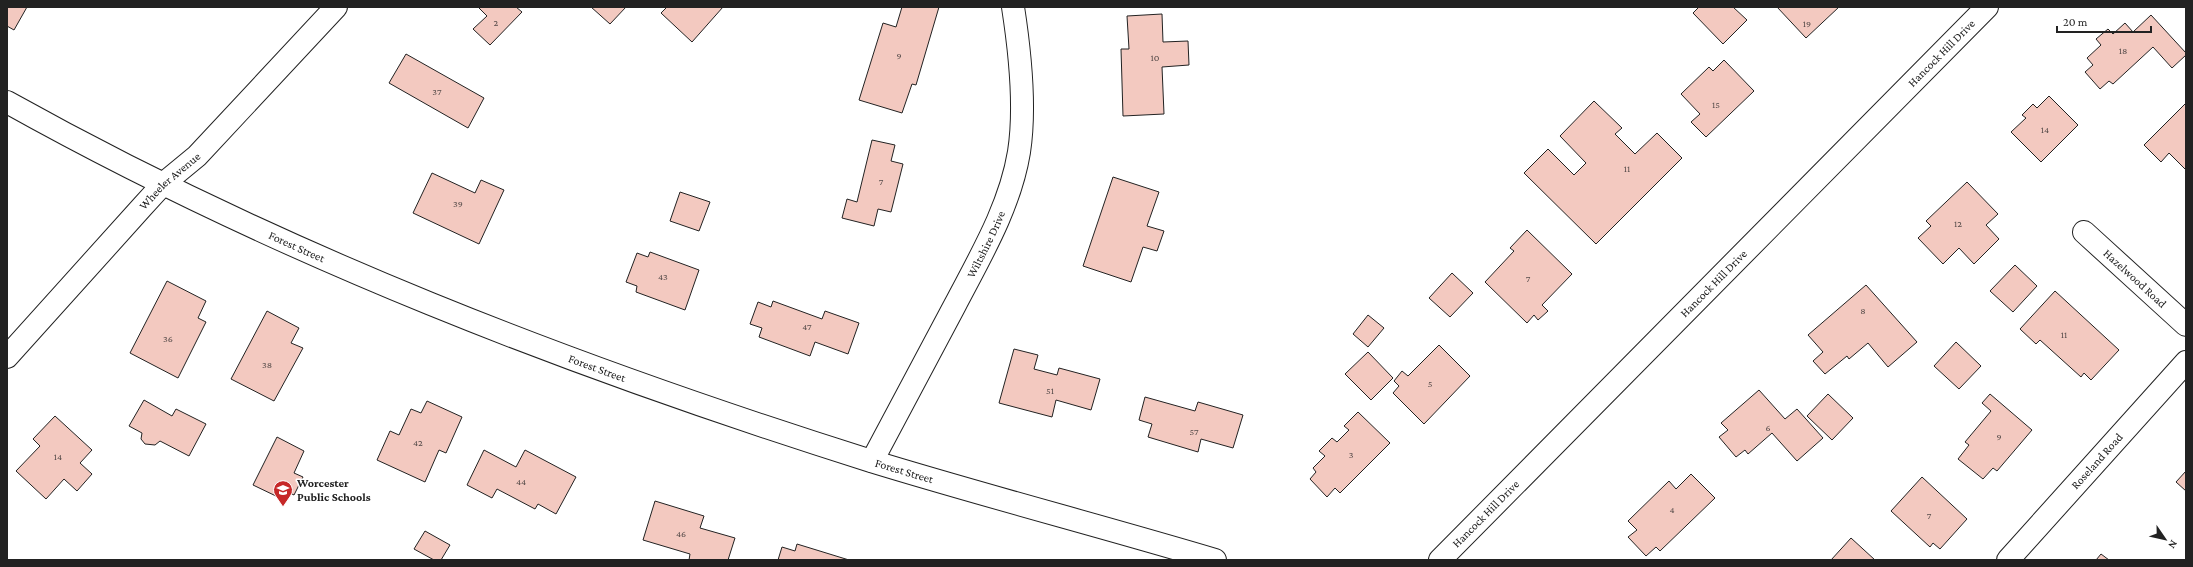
<svg xmlns="http://www.w3.org/2000/svg" width="2193" height="567" font-family="'Crimson Pro',serif">
	<style>
		.building { fill: #f3c9c0; stroke: #222 }
		.lines { fill: none; stroke-linecap: round; stroke-linejoin: round }
		.minor-casing { stroke: #222; stroke-width: 24 }
		.secondary-casing { stroke: #222; stroke-width: 24 }
		.minor { stroke: #fff; stroke-width: 22 }
		.secondary { stroke: #fff; stroke-width: 22 }
		.labels { text-anchor: middle; stroke-width: 3; stroke-linejoin: round; paint-order: stroke }
		.number-label { font-size: 10px; fill: #564c4a }
		.street-label { font-size: 12px; fill: #222; stroke: #fff }
		.poi-label { font-size: 12px; font-weight: bold; fill: #222; stroke: #fff; text-anchor: start }
	</style>
	<rect width="100%" height="100%" fill="#fff"/>
	<path class="building" d="M7,7H27L14,30L7,26Z
		M478,7H516L522,12L490,45L473,29L487,16Z
		M591,7H626L610,24Z
		M667,7H723L692,42L661,13Z
		M902,7H939L916,85L912,84L902,113L859,100L883,23L896,27Z
		M1699,7H1733L1747,20L1723,44L1693,13Z
		M1777,7H1839L1806,38Z
		M1162,14L1163,42L1188,41L1189,65L1162,67L1164,114L1123,116L1121,49H1129L1127,16Z
		M2151,15L2186,53V55L2172,68L2153,47L2113,84L2109,81L2100,89L2085,72L2093,65L2087,58L2101,45L2096,39L2108,29L2113,34L2125,23L2133,32Z
		M406,54L484,98L468,128L389,83Z
		M1724,60L1754,91L1706,137L1691,122L1700,114L1681,94L1709,67L1713,71Z
		M2049,96L2078,125L2041,162L2011,132L2026,118L2022,115L2033,104L2037,108Z
		M1594,101L1622,128L1615,134L1635,154L1657,133L1682,158L1596,244L1524,173L1548,149L1574,175L1586,163L1560,136Z
		M2186,103V170L2169,153L2161,162L2144,145Z
		M872,140L895,145L891,161L903,164L891,212L878,209L874,226L842,218L847,199L857,202Z
		M432,173L475,193L481,180L504,190L479,244L413,213Z
		M1113,177L1159,192L1147,226L1164,231L1157,251L1143,247L1131,282L1083,266Z
		M1967,182L1998,214L1986,225L1999,239L1974,264L1959,248L1943,264L1918,238L1931,226L1926,221Z
		M680,192L710,202L699,231L670,221Z
		M1527,230L1572,274L1542,305L1548,311L1538,320L1534,315L1527,323L1485,282L1514,251L1510,248Z
		M650,252L699,270L685,310L636,292L637,286L626,282L637,253L648,257Z
		M2015,265L2037,286L2013,312L1990,291Z
		M1452,273L1473,293L1450,317L1429,298Z
		M167,281L206,301L198,318L206,322L178,378L130,353Z
		M1866,285L1917,342L1888,367L1868,343L1849,359L1847,356L1825,374L1813,361L1823,352L1808,335Z
		M2055,291L2119,350L2091,380L2084,373L2081,377L2040,340L2036,344L2020,329Z
		M773,301L822,319L825,311L859,323L848,354L815,342L810,356L759,337L762,328L750,324L758,302L771,307Z
		M267,311L299,328L291,343L303,348L274,401L231,379Z
		M1368,315L1384,328L1368,347L1353,334Z
		M1956,342L1981,366L1959,389L1934,366Z
		M1439,345L1470,376L1424,424L1393,393L1399,386L1394,381L1402,371L1408,376Z
		M1014,349L1038,355L1034,369L1057,375L1059,368L1100,379L1091,410L1056,400L1052,417L999,403Z
		M1368,352L1393,378L1371,400L1345,374Z
		M1759,390L1785,419L1797,409L1823,438L1797,461L1772,433L1748,454L1745,450L1736,457L1719,437L1728,430L1721,423Z
		M1828,394L1853,418L1832,440L1807,416Z
		M1990,394L2032,430L1997,471L1993,468L1983,479L1958,459L1969,445L1965,442L1991,411L1982,403Z
		M1145,397L1195,411L1198,402L1243,415L1233,448L1201,439L1198,452L1148,437L1152,424L1139,420Z
		M144,400L172,416L176,409L206,424L189,456L160,441L155,445L145,444L141,439L142,433L129,426Z
		M427,401L462,417L446,453L439,450L425,482L377,460L390,431L399,435L411,409L421,413Z
		M1358,412L1390,443L1340,493L1335,488L1327,497L1310,479L1316,472L1313,468L1325,456L1319,451L1332,438L1337,442L1349,430L1344,426Z
		M55,416L92,450L80,463L92,474L77,491L64,479L46,499L16,471L40,446L33,439Z
		M277,437L304,451L294,473L303,477L294,495L282,489L278,497L253,485Z
		M484,450L516,467L525,450L576,477L556,514L538,504L535,509L497,489L492,498L467,485Z
		M2186,471V491L2176,482Z
		M1691,474L1715,498L1660,551L1656,547L1646,556L1628,537L1637,530L1628,521L1669,481L1676,489Z
		M1922,477L1967,519L1940,549L1933,543L1930,547L1891,511Z
		M655,501L704,516L700,528L735,538L728,560H689L690,554L643,540Z
		M425,531L450,545L441,560H434L414,549Z
		M1851,538L1875,560H1831Z
		M797,544L849,560H778L782,547L795,551Z
		M2101,554L2109,560H2096Z"/>
	<g class="lines">
		<defs>
			<g id="minor">
				<path id="s1" d="M2084,232L2186,325"/>
				<path id="s2" d="M7,357L142,207L163,184L197,156L336,7"/>
				<path id="s3" d="M872,461C900,409 927,357 955,305C980,257 1010,207 1019,152C1026,107 1020,52 1013,7"/>
				<path id="s4" d="M1440,560L1987,7"/>
				<path id="s5" d="M2008,560L2186,362"/>
			</g>
			<g id="secondary">
				<path id="s6" d="M7,102C281,255 573,367 871,461C985,496 1101,526 1215,560"/>
			</g>
		</defs>
		<use href="#minor" class="minor-casing"/>
		<use href="#secondary" class="secondary-casing"/>
		<use href="#minor" class="minor"/>
		<use href="#secondary" class="secondary"/>
	</g>
	<defs>
		<symbol id="school-pin" viewBox="-11 -11 22 30"><path d="M0 17L-7.5 6A9.5 9.5 0 1 1 7.5 6Z" fill="#c62828" stroke="#fff"/><path d="M0-5L7-2L0 1L-7-2ZM-4 1L0 2.5L4 1V4Q0 6-4 4Z" fill="#fff"/></symbol>
	</defs>
	<g fill-rule="evenodd">
		<use href="#school-pin" x="272" y="479" width="22" height="30"/>
	</g>
	<g class="labels">
		<g class="number-label">
			<text x="496" y="26">2</text>
			<text x="1807" y="27">19</text>
			<text x="2123" y="54">18</text>
			<text x="899" y="59">9</text>
			<text x="1155" y="61">10</text>
			<text x="437" y="95">37</text>
			<text x="1716" y="108">15</text>
			<text x="2045" y="133">14</text>
			<text x="1627" y="172">11</text>
			<text x="881" y="185">7</text>
			<text x="458" y="207">39</text>
			<text x="1958" y="227">12</text>
			<text x="663" y="280">43</text>
			<text x="1528" y="282">7</text>
			<text x="1863" y="314">8</text>
			<text x="807" y="330">47</text>
			<text x="2064" y="338">11</text>
			<text x="168" y="342">36</text>
			<text x="267" y="368">38</text>
			<text x="1430" y="387">5</text>
			<text x="1050" y="394">51</text>
			<text x="1768" y="431">6</text>
			<text x="1194" y="435">57</text>
			<text x="1999" y="440">9</text>
			<text x="418" y="446">42</text>
			<text x="1351" y="458">3</text>
			<text x="58" y="460">14</text>
			<text x="521" y="485">44</text>
			<text x="1672" y="513">4</text>
			<text x="1929" y="519">7</text>
			<text x="681" y="537">46</text>
		</g>
		<g class="street-label">
			<text dy="4" stroke="none"><textPath href="#s4" startOffset="713">Hancock Hill Drive</textPath></text>
			<text dy="4" stroke="none"><textPath href="#s2" startOffset="240">Wheeler Avenue</textPath></text>
			<text dy="4" stroke="none"><textPath href="#s3" startOffset="245">Wiltshire Drive</textPath></text>
			<text dy="4" stroke="none"><textPath href="#s6" startOffset="324">Forest Street</textPath></text>
			<text dy="4" stroke="none"><textPath href="#s1" startOffset="69">Hazelwood Road</textPath></text>
			<text dy="4" stroke="none"><textPath href="#s4" startOffset="389">Hancock Hill Drive</textPath></text>
			<text dy="4" stroke="none"><textPath href="#s6" startOffset="648">Forest Street</textPath></text>
			<text dy="4" stroke="none"><textPath href="#s5" startOffset="133">Roseland Road</textPath></text>
			<text dy="4" stroke="none"><textPath href="#s6" startOffset="972">Forest Street</textPath></text>
			<text dy="4" stroke="none"><textPath href="#s4" startOffset="65">Hancock Hill Drive</textPath></text>
		</g>
		<g class="poi-label">
			<text x="297" y="487">Worcester<tspan x="297" dy="14">Public Schools</tspan></text>
		</g>
	</g>
	<rect width="2193" height="567" fill="none" stroke="#222222" stroke-width="16"/>
	<g transform="translate(2165 539) rotate(124)" stroke="#ffffff" stroke-width="3" paint-order="stroke">
	<path d="M0-3L7 15L0 10L-7 15Z" fill="#222222"/>
	<text y="-6" font-size="11" font-weight="bold" text-anchor="middle" fill="#222222">N</text>
	</g>
	<path d="M2057 26v6h94v-6" fill="none" stroke="#222222" stroke-width="2"/>
	<text x="2063" y="26" font-size="12" fill="#222222" stroke="#ffffff" stroke-width="3" paint-order="stroke">20 m</text>
</svg>
